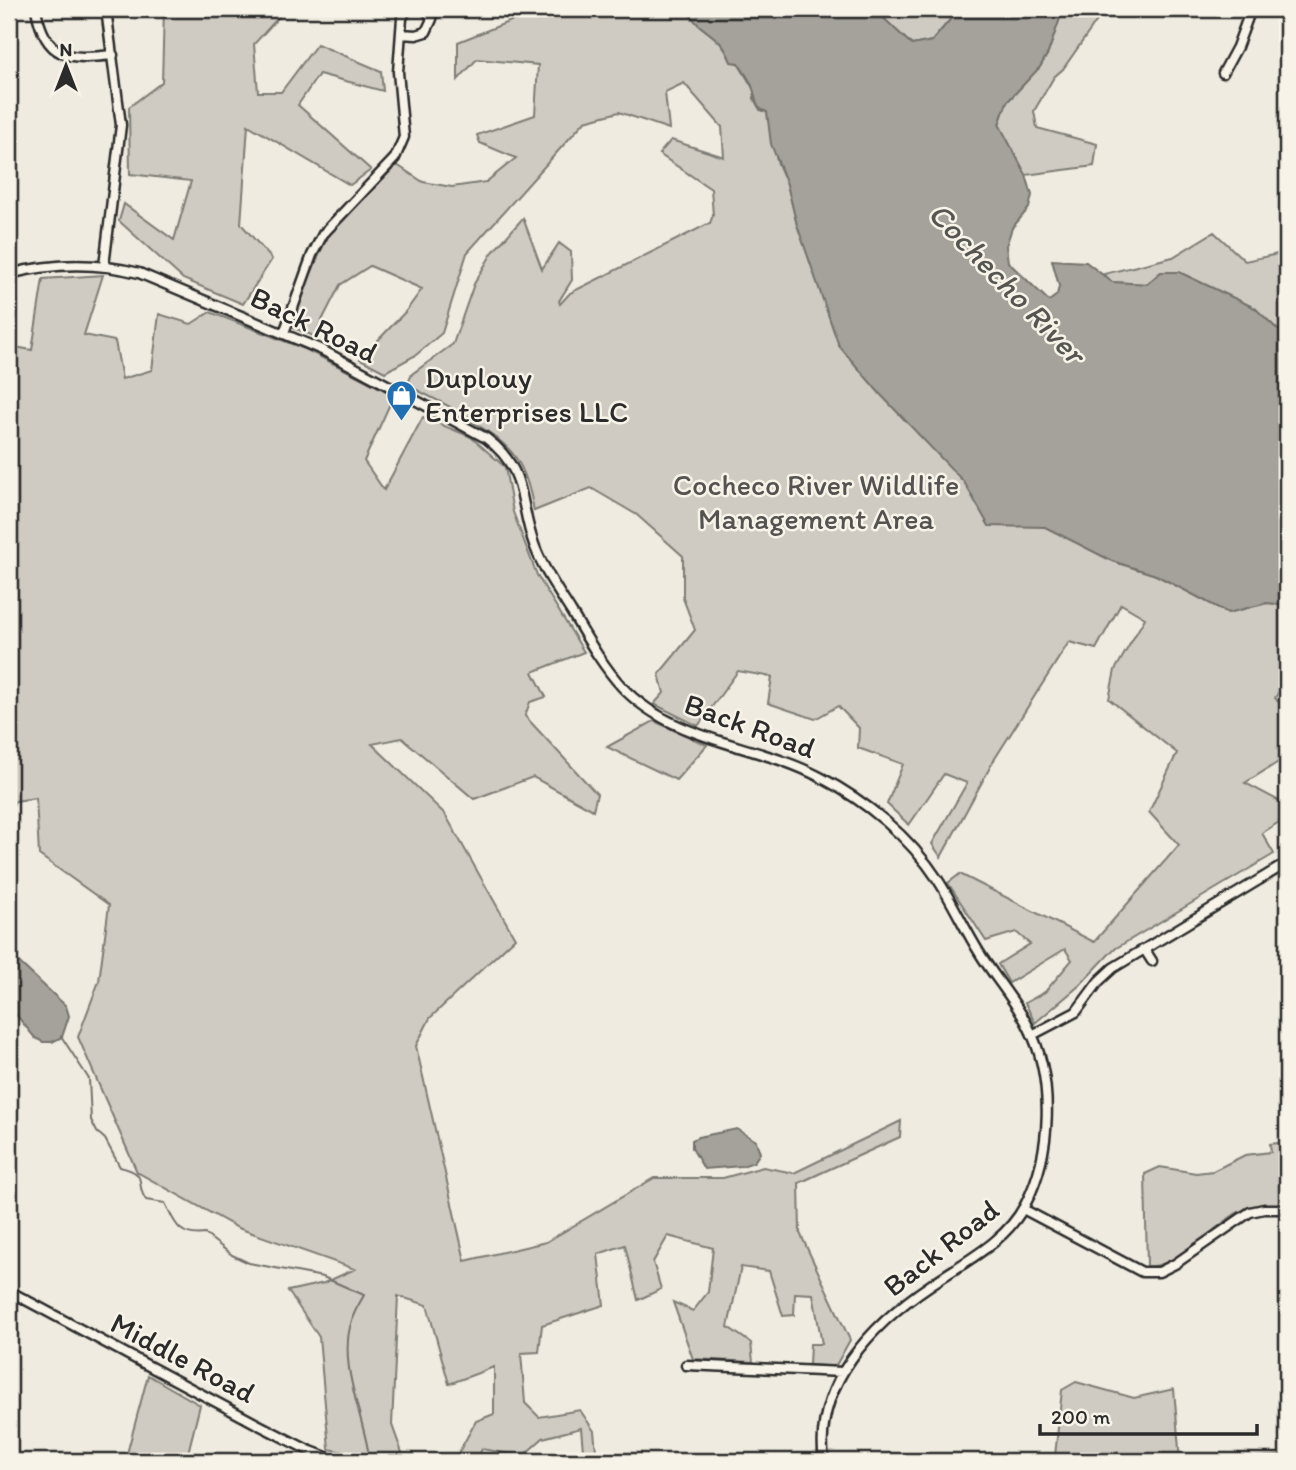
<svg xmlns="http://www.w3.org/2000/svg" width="1296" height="1470" font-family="Itim,sans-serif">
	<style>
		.green { fill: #cfcbc2; stroke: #7d7b76; stroke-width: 2 }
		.water { fill: #a4a29a; stroke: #74726e; stroke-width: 2 }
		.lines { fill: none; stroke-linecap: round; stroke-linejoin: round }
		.stream { stroke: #74726e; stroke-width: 2 }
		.street-casing { stroke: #2b2b2b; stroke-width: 13 }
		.street { stroke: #f7f3e8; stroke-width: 8 }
		.labels { text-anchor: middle; stroke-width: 5; stroke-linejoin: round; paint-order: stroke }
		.street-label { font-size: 30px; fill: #2b2b2b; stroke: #f7f3e8 }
		.poi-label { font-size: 30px; fill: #2b2b2b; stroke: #f7f3e8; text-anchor: start }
		.park-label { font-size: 30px; fill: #545351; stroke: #f7f3e8 }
		.water-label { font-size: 32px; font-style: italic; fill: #555552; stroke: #f7f3e8 }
	</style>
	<rect width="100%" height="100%" fill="#efebe0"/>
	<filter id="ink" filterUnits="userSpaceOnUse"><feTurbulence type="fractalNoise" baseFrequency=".0143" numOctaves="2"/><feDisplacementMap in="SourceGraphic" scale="14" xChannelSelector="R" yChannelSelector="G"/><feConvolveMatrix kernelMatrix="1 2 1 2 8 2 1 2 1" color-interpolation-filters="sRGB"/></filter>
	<g filter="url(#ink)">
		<path class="green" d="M164,9H286L254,44L258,92H281L317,44L381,71L383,91L319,74L298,105L371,170L350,185L248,125L241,224L272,259L243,304L183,279L119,221L124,204L174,240L191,181L130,174L129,107L162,82Z
			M575,9H684C691,14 694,21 700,26C716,39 722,41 731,61L738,63L754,90V99L760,110L767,112L778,164L787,184L797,225L934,450L965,482L1052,527L1112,561L1156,575L1228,613L1267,603L1287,605V678L1275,698L1287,709V763L1280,761L1245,783L1287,805V817L1262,833L1274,854L1113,950L1080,985L1035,1023L1025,1003L1045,992L1072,960L1065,949L1009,983L998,964L1030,944L1016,932L986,941L948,883L960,874L1094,942L1179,845L1149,812L1177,753L1109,699L1115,670L1145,618L1121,604L1096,649L1069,642L994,760L941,857L932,844L967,783L944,774L909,825L887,804L903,764L858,748L859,728L838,706L815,719L768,703L772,677L738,671L698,726L654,704L664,693L659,674L695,630L683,598V556L637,515L591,488L534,511C526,463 513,445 471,421L472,418L407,385L412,374L453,344L474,284L492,253L523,218L542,269L559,243L571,252L572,280L559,301L560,304L570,293L710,223L713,215L711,189L659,154L671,140L724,157L722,127L684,83L665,92L669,129L619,112L585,121L467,253L442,333L416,355L385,372L360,359L406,311L422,289L370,266L340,285L314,336L288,326L324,244L335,225L397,165L423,182L452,187L486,182L516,158L480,143L477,135L535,115L538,65L477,59L458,80V42L521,17L571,14Z
			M874,9H959L932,41L912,45Z
			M1072,9H1105L1063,69L1054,77L1034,111L1037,128L1097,144L1094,166L1026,175L999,125L1007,102L1040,67L1048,53L1060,18Z
			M1214,232L1245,261L1287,252V335L1277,329L1255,308L1179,272H1161L1147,284L1112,282L1104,274L1173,257Z
			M103,275L84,335L115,341L122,379L152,370L159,314L191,324L210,312L307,350L394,395L364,461L384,490L423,417L471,437L505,467L513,512L537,575L584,652L533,672L546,697L530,702L525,716L597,794L593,810L533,777L474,799L402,738L372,744L445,814L515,938L430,1018L416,1046L465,1261L546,1242L654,1178H723L763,1167L794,1173L901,1121L900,1137L799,1183L800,1233L850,1340L835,1367L809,1365L810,1344H822L813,1294L795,1293L794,1315L783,1316L769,1271L741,1267L728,1327L751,1343L753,1362L693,1359L673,1302L693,1311L708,1292L713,1248L668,1236L653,1262L661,1289L638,1300L625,1245L598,1254L604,1305L542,1325L539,1352L521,1353L525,1403L539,1417L580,1410L594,1431L597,1461H584L581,1428L543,1438L523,1456L482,1449L476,1461H454L476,1421L494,1414V1367L449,1384L427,1305L398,1296L392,1425L405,1461H387L329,1449L319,1337L288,1291L324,1283L355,1269L238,1228L137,1172L78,1037L99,981L109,905L39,855L36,798L15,801L9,812V346L32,350L43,279Z
			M654,721L707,745L676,780L607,747Z
			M1287,1142V1206C1271,1206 1254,1205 1239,1212C1213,1226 1177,1270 1147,1266L1145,1174L1160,1167L1196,1173L1213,1171L1245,1155L1271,1152L1270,1144Z
			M148,1375L200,1405L186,1461H125Z
			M1076,1382L1134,1398L1174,1389L1180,1461L1287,1455V1461H1048L1055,1456L1062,1390Z"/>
		<path class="water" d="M684,9H874L912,45L932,41L959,9H1072L1060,18L1048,53L1040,67L1007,102L999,124L1026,175L1032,195L1029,208L1012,228L1006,246L1008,262L1049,301L1057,295L1059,286L1052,260L1086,262L1112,282L1147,284L1161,272H1179L1255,308L1277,329L1287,336V605L1267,603L1228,613L1156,575L1112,561L1045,527L989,526L964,482L881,395L839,346L797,225L787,184L771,144L767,112C754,108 757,99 753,89C751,80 743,71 738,63L731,62C723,41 716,39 700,26C694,21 691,14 684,9Z
			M9,953L66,1006L69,1016L62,1037L52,1042H43L35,1038L9,1006Z
			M737,1129L756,1141L760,1153L754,1162L742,1166L704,1169L692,1148V1140L698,1137Z"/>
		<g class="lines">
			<path class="stream" d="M61,1036L89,1079L91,1120L97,1132L105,1139L120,1167C150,1174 134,1183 146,1200L165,1203C175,1223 178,1237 205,1234L232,1255L249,1263L323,1277L364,1295C360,1303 354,1311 352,1320C338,1361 361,1410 368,1450"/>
			<defs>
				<path id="street" d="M36,9C45,59 68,60 113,55
					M401,34L416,35L426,32L432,19L426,9
					M1223,73L1237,47L1251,9
					M104,266L121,125L106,9
					M9,274C53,263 95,262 139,273L322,350L486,438C529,470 518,503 535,547C544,571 559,592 572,613C587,638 602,665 622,687C675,743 756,743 820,777C866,801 910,837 938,880C953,903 964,928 979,952C994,977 1015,1000 1028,1026C1055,1078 1052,1154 1025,1205C1005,1243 965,1261 932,1284C872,1324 813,1385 824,1461
					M284,333L312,255L323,234L395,158L404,137L398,72L402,18L407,9
					M1145,950L1152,961
					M1032,1035L1076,1012L1099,981L1113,968L1287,863
					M1023,1209L1142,1272H1159L1175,1264L1250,1212L1264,1209H1287
					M9,1291L257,1424L308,1450L337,1461
					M686,1365L842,1372"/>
			</defs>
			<use href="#street" class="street-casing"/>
			<use href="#street" class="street"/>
		</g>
	</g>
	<defs>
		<symbol id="shop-pin" viewBox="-11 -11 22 30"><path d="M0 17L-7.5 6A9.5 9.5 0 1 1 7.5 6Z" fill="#1f6fb2" stroke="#f7f3e8"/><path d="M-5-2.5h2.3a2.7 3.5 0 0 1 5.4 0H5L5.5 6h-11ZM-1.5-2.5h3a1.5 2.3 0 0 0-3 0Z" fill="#fff"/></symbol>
	</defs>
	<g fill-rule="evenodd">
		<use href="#shop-pin" x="384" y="378" width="35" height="47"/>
	</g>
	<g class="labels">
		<g class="street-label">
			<text transform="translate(314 325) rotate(26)" y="10">Back Road</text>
			<text transform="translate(750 726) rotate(20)" y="10">Back Road</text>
			<text transform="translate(941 1248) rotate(-38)" y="10">Back Road</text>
			<text transform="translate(183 1358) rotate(28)" y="10">Middle Road</text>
		</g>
		<g class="poi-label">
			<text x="425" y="388">Duplouy<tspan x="425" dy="34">Enterprises LLC</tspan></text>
		</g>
		<g class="park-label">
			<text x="816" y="495">Cocheco River Wildlife<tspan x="816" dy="34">Management Area</tspan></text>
		</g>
		<g class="water-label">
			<text transform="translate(1007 283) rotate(46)" y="11">Cochecho River</text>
		</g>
	</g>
	<rect width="1296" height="1470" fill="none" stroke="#f7f3e8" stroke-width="35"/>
	<rect x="18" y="18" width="1261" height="1435" fill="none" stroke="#2b2b2b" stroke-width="2.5" filter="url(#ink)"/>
	<g transform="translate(66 66)" stroke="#f7f3e8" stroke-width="5" paint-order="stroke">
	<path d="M0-5L12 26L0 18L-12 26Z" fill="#2b2b2b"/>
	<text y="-10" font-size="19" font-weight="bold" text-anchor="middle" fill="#2b2b2b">N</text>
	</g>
	<path d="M1040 1424v10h217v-10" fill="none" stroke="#2b2b2b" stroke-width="3.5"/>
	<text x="1051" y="1424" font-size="21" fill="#2b2b2b" stroke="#f7f3e8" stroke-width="5" paint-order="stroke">200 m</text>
</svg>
